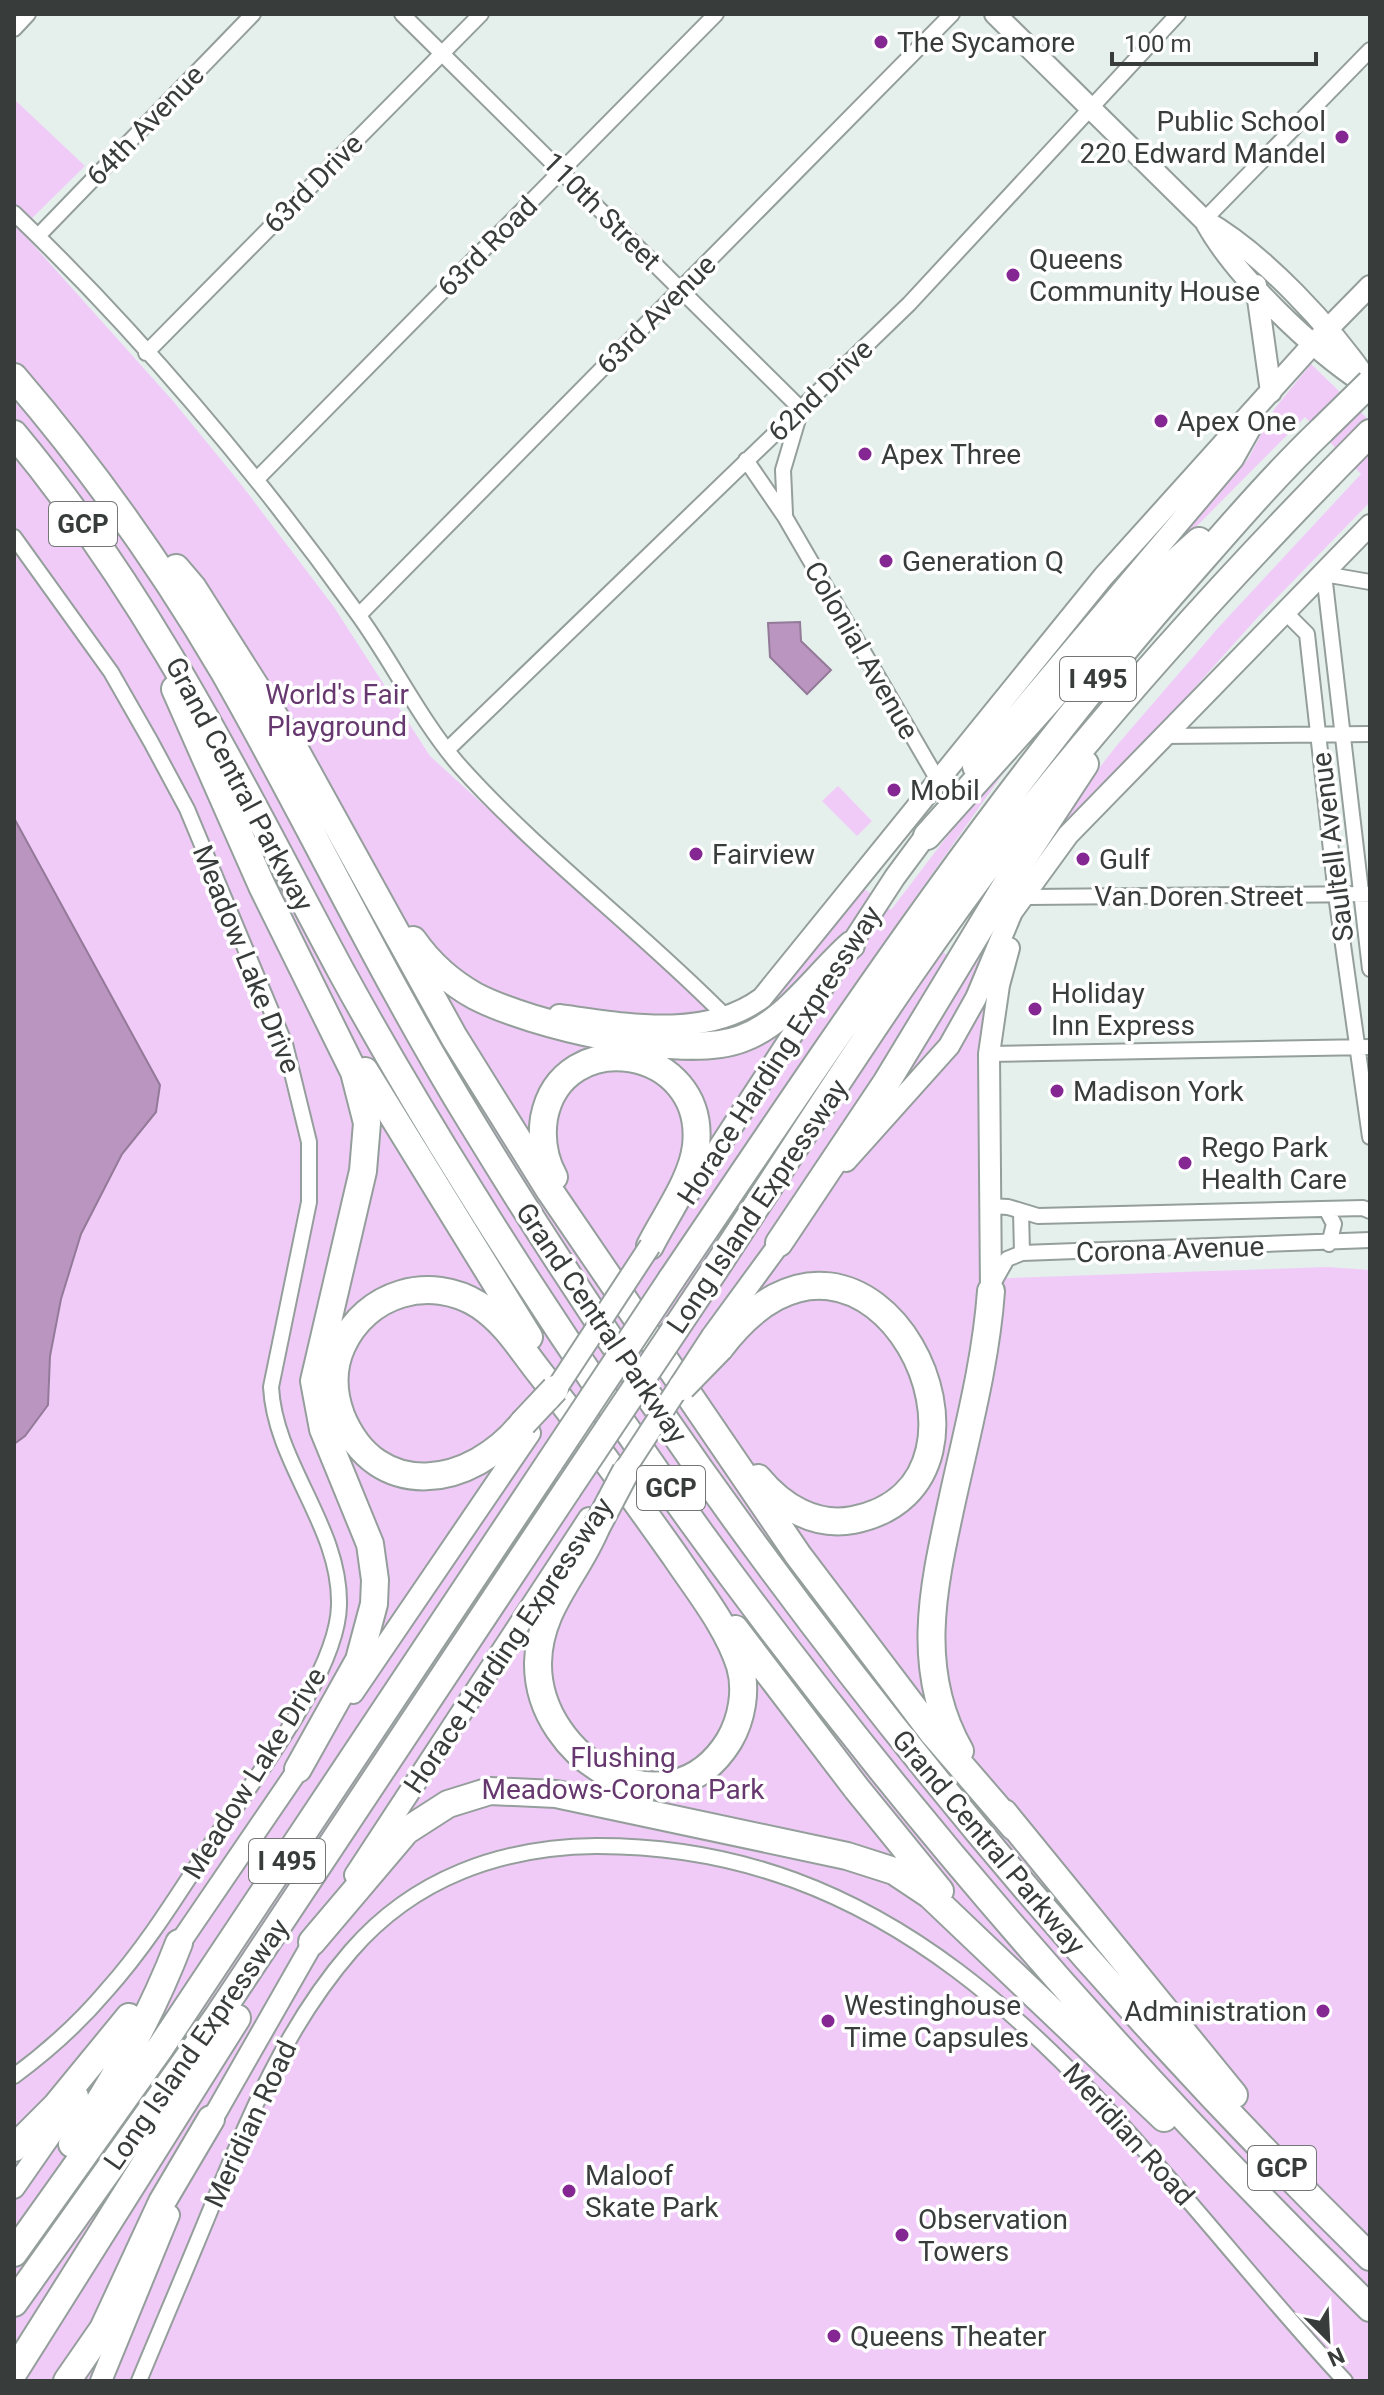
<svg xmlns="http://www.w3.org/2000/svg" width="1384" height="2395" font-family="Roboto,sans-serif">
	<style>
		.green { fill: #f1cbf8 }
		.water { fill: #ba95c0; stroke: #937a98; stroke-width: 2 }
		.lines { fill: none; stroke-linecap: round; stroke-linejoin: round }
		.street-casing { stroke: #949e9b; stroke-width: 18 }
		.secondary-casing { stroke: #949e9b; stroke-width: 24 }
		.highway-casing { stroke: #949e9b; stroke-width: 30 }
		.street { stroke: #fff; stroke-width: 14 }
		.secondary { stroke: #fff; stroke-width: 20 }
		.highway { stroke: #fff; stroke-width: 26 }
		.secondary-bridge-casing { stroke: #949e9b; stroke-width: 24; stroke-linecap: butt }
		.highway-bridge-casing { stroke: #949e9b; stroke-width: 30; stroke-linecap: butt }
		.secondary-bridge { stroke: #fff; stroke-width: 20 }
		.highway-bridge { stroke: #fff; stroke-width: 26 }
		.poi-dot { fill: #842793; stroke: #fff; stroke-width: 3 }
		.labels { text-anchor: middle; stroke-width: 7; stroke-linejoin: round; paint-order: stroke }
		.shield { fill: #fff; stroke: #747676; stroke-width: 2 }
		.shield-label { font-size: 26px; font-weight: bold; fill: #383c3b }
		.poi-label { font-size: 28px; fill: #383c3b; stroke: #fff; text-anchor: start }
		.street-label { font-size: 28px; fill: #383c3b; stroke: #fff }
		.park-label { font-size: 28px; fill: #66386f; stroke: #fff }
	</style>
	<rect width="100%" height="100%" fill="#e5f0ed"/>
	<path class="green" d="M14,99L85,166L20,230L173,401L240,483L334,607L430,756L721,1021L796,959L857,883L891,910L967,810L1014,758L901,918L970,974L1052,828L1118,744L1218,628L1361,474L1305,417L1173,550L1171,547L1248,459L1275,408L1311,364L1370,421V502L1257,618L1155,732L1055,833L1022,883L992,992L979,1279L1327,1267L1370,1270V2381H14Z
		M838,786L872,821L857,836L822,801Z"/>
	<path class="water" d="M800,622L801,641L831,670L807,694L770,657L768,623Z
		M14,818L160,1085L156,1112L122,1154L81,1234L61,1299L50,1356L48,1405L25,1436L14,1444Z"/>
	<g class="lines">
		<defs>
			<path id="street" d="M402,14L801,409
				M14,29L28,14
				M14,213C137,331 258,474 357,613C392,661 419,718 458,764C540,856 641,930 727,1018
				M1204,220L1370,50
				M38,236L253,14
				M146,353L481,14
				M746,460L785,517L939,782
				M257,479L716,14
				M785,514L783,470L801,409
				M14,537L111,672L151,742L187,809L285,1044L309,1142V1202L271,1387C275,1464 341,1527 339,1605C338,1671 256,1776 219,1832C183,1886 150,1942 107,1990C80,2022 48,2051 14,2076
				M1370,582L1324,574L1370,969
				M1285,612L1307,634L1336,895L1370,1137
				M359,615L952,14
				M1164,736L1370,734
				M447,750L909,304L1178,14
				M1029,897L1370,894
				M989,1054L1370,1047
				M988,1206L1008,1207L1038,1216L1363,1208L1370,1211
				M1326,1209L1334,1224L1329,1244
				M1021,1211L1022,1253
				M994,1282L1007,1259L1022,1253L1370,1240
				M139,2381C163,2323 188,2265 212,2206C249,2116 286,2026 351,1951C414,1878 501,1847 596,1846C955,1845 1130,2150 1345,2381"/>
			<path id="secondary" d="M995,14L1204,220C1264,254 1331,327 1370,384
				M1206,223C1236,277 1313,350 1365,384
				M1256,285L1271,392
				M973,767L1233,459L1251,427
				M559,1015C625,1024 705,1040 762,998L1103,577L1313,344L1370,286
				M846,1161L949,1046L976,998L1012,912L1068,835L1370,525
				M689,1193L895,877L935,823
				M991,1291L989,1054L999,985L1009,948
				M712,1336L788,1232
				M353,1693L530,1433
				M355,1875L589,1518
				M173,1953L306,1758
				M206,2130L319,1932
				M14,2188L78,2096
				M101,2381L169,2215"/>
			<path id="highway" d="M14,377C93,469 163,568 224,672C309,821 382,977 472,1123C724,1536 1025,1918 1370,2257
				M14,434C154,602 239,781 341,971C382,1046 426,1120 471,1192C724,1600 1029,1972 1370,2308
				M176,568L193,588L292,744L454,1037L550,1191L798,1555L932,1732L1014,1827
				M175,689L262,886L354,1072L367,1123L363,1171L314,1381L323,1429L370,1544L375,1580L374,1604L359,1660L298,1769
				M927,836L1159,577L1199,541
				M413,940C429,963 450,982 475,996C531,1025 682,1061 741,1039C786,1023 816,976 851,945
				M365,1071L529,1337
				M554,1177C544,1159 541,1138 544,1118C562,1023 707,1045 696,1146C692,1180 665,1216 650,1246
				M779,1243L886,1083L1014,872L1085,764
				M671,1280C836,1036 995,794 1190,573C1233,524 1275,475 1322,430
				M690,1307C808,1130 919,946 1054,781C1153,660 1260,544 1370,433
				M720,1348C869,1150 1034,1484 853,1520C815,1527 782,1507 758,1478
				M523,1423C472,1487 377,1504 341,1415C333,1393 332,1368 342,1346C366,1293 430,1274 479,1305C506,1323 521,1349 540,1373C587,1433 631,1494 675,1556C697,1589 728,1627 740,1666C747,1690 742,1719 729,1741C669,1838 537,1760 538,1663C539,1608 576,1576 596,1528
				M735,1629L857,1789L940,1891
				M960,1751C914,1670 933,1588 952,1501C967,1432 986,1362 991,1291
				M1004,1813L1234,2095
				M312,1942L406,1831L448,1804L490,1791L556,1794L847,1856L894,1871L930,1895L1164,2118
				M72,2144C115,2079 151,2016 179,1943
				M14,2148L56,2106L129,2017
				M14,2253L158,2051L550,1462
				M14,2303L218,2016L568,1489
				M14,2372L237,2018
				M67,2381L103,2329L162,2202L211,2119"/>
		</defs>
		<use href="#street" class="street-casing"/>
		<use href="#secondary" class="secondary-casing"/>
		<use href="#highway" class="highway-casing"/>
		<use href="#street" class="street"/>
		<use href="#secondary" class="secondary"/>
		<use href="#highway" class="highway"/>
		<defs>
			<path id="secondary-bridge" d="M549,1400L650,1246
				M618,1480L712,1336"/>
			<path id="highway-bridge" d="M1322,430L1370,383
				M682,1387L720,1348
				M523,1423L555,1389
				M550,1462L671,1280
				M568,1489L690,1307
				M596,1528L626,1471"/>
		</defs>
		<use href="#secondary-bridge" class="secondary-bridge-casing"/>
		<use href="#highway-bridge" class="highway-bridge-casing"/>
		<use href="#secondary-bridge" class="secondary-bridge"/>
		<use href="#highway-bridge" class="highway-bridge"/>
	</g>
	<g class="poi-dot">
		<circle cx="881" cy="42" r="8"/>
		<circle cx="1342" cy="137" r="8"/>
		<circle cx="1013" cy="275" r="8"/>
		<circle cx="1161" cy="421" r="8"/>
		<circle cx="865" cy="454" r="8"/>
		<circle cx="886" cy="561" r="8"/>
		<circle cx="894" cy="790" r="8"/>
		<circle cx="696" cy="854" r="8"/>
		<circle cx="1083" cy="859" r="8"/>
		<circle cx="1035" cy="1009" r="8"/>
		<circle cx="1057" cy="1091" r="8"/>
		<circle cx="1185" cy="1163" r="8"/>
		<circle cx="1323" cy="2011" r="8"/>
		<circle cx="828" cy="2021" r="8"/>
		<circle cx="569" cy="2191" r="8"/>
		<circle cx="902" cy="2235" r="8"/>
		<circle cx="834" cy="2336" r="8"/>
	</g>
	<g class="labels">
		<g class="shield">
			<rect x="49" y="502" width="68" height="44" rx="6"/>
			<rect x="1060" y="657" width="76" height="44" rx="6"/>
			<rect x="637" y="1466" width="68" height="44" rx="6"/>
			<rect x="249" y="1839" width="76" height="44" rx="6"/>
			<rect x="1248" y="2146" width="68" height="44" rx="6"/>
		</g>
		<g class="shield-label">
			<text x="83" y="533">GCP</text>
			<text x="1098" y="688">I 495</text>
			<text x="671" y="1497">GCP</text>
			<text x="287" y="1870">I 495</text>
			<text x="1282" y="2177">GCP</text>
		</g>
		<g class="poi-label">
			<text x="897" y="52">The Sycamore</text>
			<text x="1326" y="131" text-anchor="end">Public School<tspan x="1326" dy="32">220 Edward Mandel</tspan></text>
			<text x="1029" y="269">Queens<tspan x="1029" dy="32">Community House</tspan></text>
			<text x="1177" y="431">Apex One</text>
			<text x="881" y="464">Apex Three</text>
			<text x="902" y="571">Generation Q</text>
			<text x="910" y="800">Mobil</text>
			<text x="712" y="864">Fairview</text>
			<text x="1099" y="869">Gulf</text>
			<text x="1051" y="1003">Holiday<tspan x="1051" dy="32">Inn Express</tspan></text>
			<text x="1073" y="1101">Madison York</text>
			<text x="1201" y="1157">Rego Park<tspan x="1201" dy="32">Health Care</tspan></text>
			<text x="844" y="2015">Westinghouse<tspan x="844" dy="32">Time Capsules</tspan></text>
			<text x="1307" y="2021" text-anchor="end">Administration</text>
			<text x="585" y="2185">Maloof<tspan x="585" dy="32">Skate Park</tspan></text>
			<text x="918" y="2229">Observation<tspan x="918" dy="32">Towers</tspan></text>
			<text x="850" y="2346">Queens Theater</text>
		</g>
		<g class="street-label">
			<text transform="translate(145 125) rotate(-46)" y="10">64th Avenue</text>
			<text transform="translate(313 183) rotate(-45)" y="10">63rd Drive</text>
			<text transform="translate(602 211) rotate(45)" y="10">110th Street</text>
			<text transform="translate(487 246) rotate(-45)" y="10">63rd Road</text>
			<text transform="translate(656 314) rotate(-45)" y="10">63rd Avenue</text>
			<text transform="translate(820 390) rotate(-44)" y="10">62nd Drive</text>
			<text transform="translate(862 650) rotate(60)" y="10">Colonial Avenue</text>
			<text transform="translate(240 784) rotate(62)" y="10">Grand Central Parkway</text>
			<text transform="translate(1332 847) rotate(-97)" y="10">Saultell Avenue</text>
			<text x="1199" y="906">Van Doren Street</text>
			<text transform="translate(247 959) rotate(68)" y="10">Meadow Lake Drive</text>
			<text transform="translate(779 1055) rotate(-57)" y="10">Horace Harding Expressway</text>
			<text transform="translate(757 1206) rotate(-56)" y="10">Long Island Expressway</text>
			<text transform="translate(1170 1249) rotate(-2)" y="10">Corona Avenue</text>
			<text transform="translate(602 1323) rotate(56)" y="10">Grand Central Parkway</text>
			<text transform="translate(508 1645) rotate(-56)" y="10">Horace Harding Expressway</text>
			<text transform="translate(254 1773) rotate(-58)" y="10">Meadow Lake Drive</text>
			<text transform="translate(989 1842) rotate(50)" y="10">Grand Central Parkway</text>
			<text transform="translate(196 2044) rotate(-55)" y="10">Long Island Expressway</text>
			<text transform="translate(250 2124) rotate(-65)" y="10">Meridian Road</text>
			<text transform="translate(1129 2134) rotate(48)" y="10">Meridian Road</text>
		</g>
		<g class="park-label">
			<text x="337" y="704">World's Fair<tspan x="337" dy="32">Playground</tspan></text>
			<text x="623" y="1767">Flushing<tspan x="623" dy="32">Meadows-Corona Park</tspan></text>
		</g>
	</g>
	<rect width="1384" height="2395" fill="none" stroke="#383c3b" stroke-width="32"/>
	<g transform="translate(1328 2339) rotate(156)" stroke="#ffffff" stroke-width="6" paint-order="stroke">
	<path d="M0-6L14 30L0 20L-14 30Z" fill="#383c3b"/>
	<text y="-12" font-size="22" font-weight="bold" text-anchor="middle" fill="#383c3b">N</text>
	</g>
	<path d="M1112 52v12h204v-12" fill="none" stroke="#383c3b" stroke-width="4"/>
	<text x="1124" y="52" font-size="24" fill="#383c3b" stroke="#ffffff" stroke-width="6" paint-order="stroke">100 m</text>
</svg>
